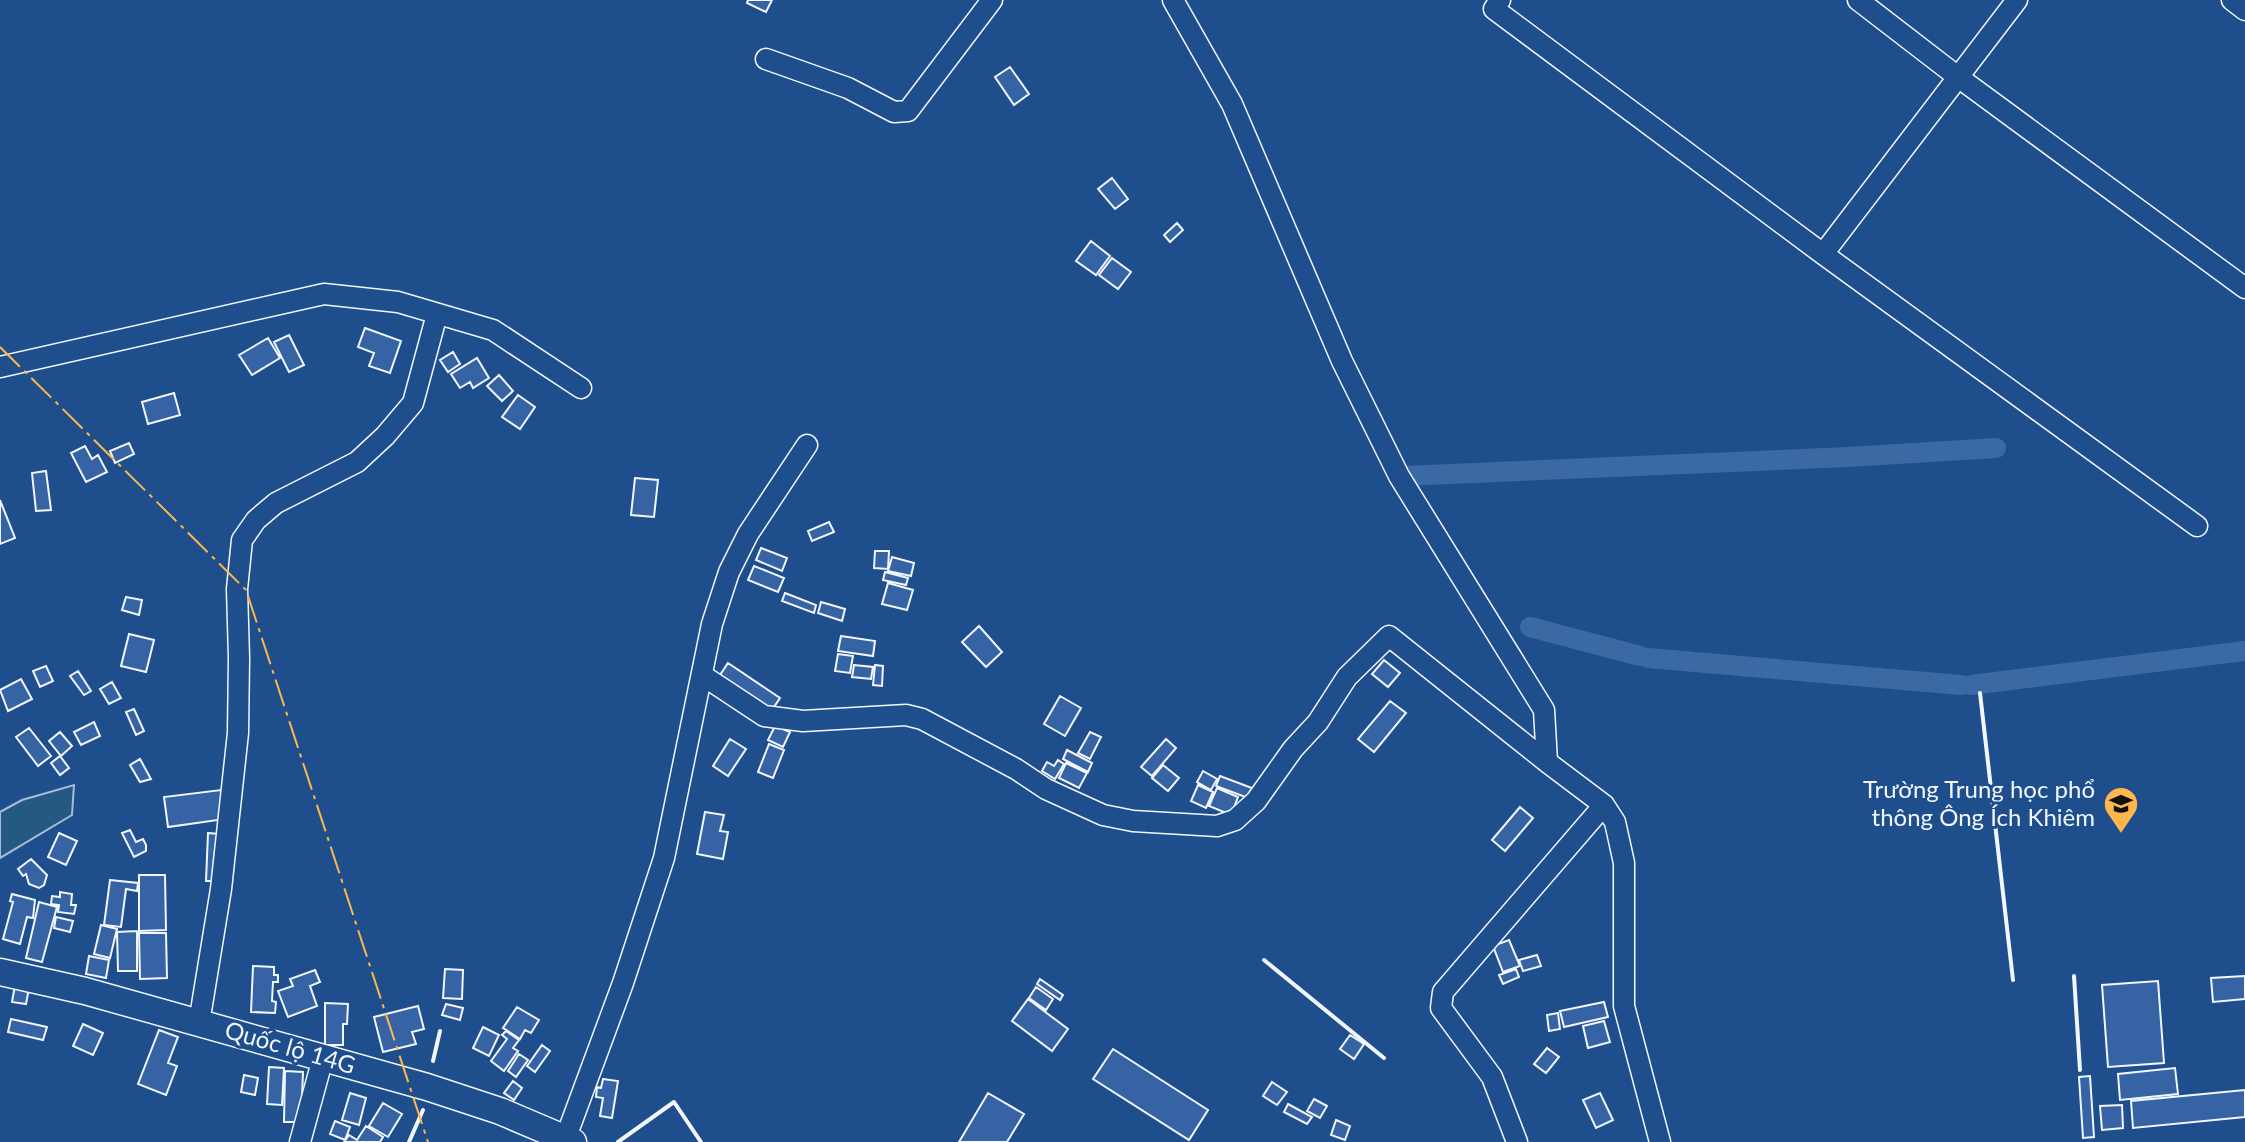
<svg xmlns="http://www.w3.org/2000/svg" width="2245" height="1142" font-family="Lato,sans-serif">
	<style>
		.green { fill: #245a82; stroke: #a8bbd7; stroke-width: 2 }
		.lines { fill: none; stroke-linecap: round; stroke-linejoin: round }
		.canal { stroke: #3b69a3; stroke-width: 20 }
		.building { fill: #3563a3; stroke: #f2f6ff; stroke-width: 2 }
		.minor-casing { stroke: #f2f6ff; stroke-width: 23 }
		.major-casing { stroke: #f2f6ff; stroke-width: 29 }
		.minor { stroke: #1f4e8c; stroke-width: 20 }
		.major { stroke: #1f4e8c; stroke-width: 26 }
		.wall { stroke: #f2f6ff; stroke-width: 4 }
		.power { stroke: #ffb74d; stroke-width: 2; stroke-dasharray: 28 6 4 6; stroke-linecap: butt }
		.labels { text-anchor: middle; stroke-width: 6; stroke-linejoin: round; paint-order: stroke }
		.poi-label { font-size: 24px; fill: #f2f6ff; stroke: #1f4e8c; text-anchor: end }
		.street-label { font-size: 24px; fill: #f2f6ff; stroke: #1f4e8c }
	</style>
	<rect width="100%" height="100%" fill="#1f4e8c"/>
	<path class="green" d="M74,785L72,815L0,858V812L22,800Z"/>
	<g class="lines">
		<path class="canal" d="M1404,476L1848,457L1996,448
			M1530,627L1640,656
			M1648,658L1961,685
			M1971,685L2245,651"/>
	</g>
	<path class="building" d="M748,0H772L766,12L747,3Z
		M1010,67L1029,94L1014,105L995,77Z
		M1112,178L1128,199L1115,209L1098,189Z
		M1177,223L1183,230L1170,242L1164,235Z
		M1091,241L1110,256L1096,275L1076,261Z
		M1112,258L1131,272L1118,289L1099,275Z
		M365,328L401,341L390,373L369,366L374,353L358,347Z
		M289,335L304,365L289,372L274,342Z
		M268,338L280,358L252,375L239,355Z
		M453,352L460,364L448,372L440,360Z
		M477,358L489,378L473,388L470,382L460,388L451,374Z
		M499,375L513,391L502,401L487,386Z
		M174,393L180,415L148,424L142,402Z
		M518,395L535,407L520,429L502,417Z
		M129,443L134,454L115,463L110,451Z
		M85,446L92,459L98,455L107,472L86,482L71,453Z
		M46,471L51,510L36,511L32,473Z
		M635,478L658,480L654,517L631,515Z
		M0,500L15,538L0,544Z
		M829,522L834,532L812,541L808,531Z
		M761,548L787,558L782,571L756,560Z
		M875,551H889L888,569L874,568Z
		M892,557L914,563L911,576L888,571Z
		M754,566L784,578L778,592L748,580Z
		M885,572L908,578L906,585L883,580Z
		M888,583L913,590L907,610L882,604Z
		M785,593L816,605L814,613L782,601Z
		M126,597L142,600L139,615L122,610Z
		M821,602L845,609L842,621L818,613Z
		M979,626L1002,652L986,667L962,642Z
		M129,634L154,640L146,672L121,666Z
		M841,636L875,641L873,656L838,651Z
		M838,654L853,656L850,673L835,671Z
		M1384,660L1400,673L1388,687L1372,674Z
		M728,663L780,698L770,713L718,678Z
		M854,665L873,667L871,679L852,677Z
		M875,665L883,666L882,686L873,685Z
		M46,666L53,681L40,687L33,671Z
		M78,671L91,691L84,695L70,676Z
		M21,679L32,699L8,711L0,690Z
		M112,682L121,698L109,704L100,689Z
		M1060,696L1081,708L1065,736L1044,724Z
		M1390,701L1406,713L1374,752L1358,739Z
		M134,709L144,731L136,735L126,712Z
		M94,722L100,736L81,745L74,732Z
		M775,726L790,732L783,747L768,740Z
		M29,728L51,756L38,766L16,737Z
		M60,732L72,746L61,756L49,741Z
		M1090,732L1101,737L1090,759L1078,753Z
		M730,739L746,749L728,776L713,766Z
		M1166,739L1176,748L1152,776L1141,767Z
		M769,744L784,750L773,778L758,772Z
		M1067,750L1092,763L1088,772L1063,759Z
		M60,756L69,768L60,775L51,763Z
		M140,759L151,779L140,782L130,765Z
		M1058,760L1064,764L1055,779L1042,771L1047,762L1054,766Z
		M1066,763L1087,773L1079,788L1059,778Z
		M1163,765L1179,778L1168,791L1152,778Z
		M1203,771L1217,779L1211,790L1197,782Z
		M1220,776L1252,788L1248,798L1216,786Z
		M1198,785L1213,792L1206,808L1191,801Z
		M1217,788L1238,797L1231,815L1209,806Z
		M221,790L225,819L168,827L164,797Z
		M1520,807L1533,818L1505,851L1492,840Z
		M705,812L724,815L720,831L728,832L723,859L697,854Z
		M130,830L136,842L143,839L146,845V851L134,857L122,833Z
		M59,833L77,841L66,865L48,857Z
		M208,833L220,834L218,881H206Z
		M31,859L47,875L44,885L39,888L29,884L26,874L23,876L18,869Z
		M139,875H165L166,930L139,931Z
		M110,880L138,883L137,891L126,889L121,927L104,925Z
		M60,892L72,894L71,905H76L74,914L58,912L59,905L51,904L52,896L60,897Z
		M12,894L35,900L33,918L27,917L20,944L3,939L13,902L10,901Z
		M39,902L57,907L42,962L26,958Z
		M56,917L73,921L70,932L54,928Z
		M101,925L117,929L110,958L94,954Z
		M137,931V971H118L117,932Z
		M139,933H166L167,978L140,979Z
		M1509,940L1520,966L1503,972L1493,946Z
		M1537,955L1541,966L1523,971L1519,960Z
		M89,956L109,960L106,978L86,974Z
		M253,966L274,967V975H278V982H273L272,1001L276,1002L275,1013L251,1012Z
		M445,969L463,970L462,999L443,998Z
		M1516,969L1519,977L1503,984L1499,975Z
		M315,970L320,982L310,986L317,1006L288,1017L278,991L293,986L290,979Z
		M2245,976V999L2213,1002L2211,978Z
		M1040,979L1063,995L1060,1000L1037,984Z
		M2158,981L2164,1063L2108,1067L2102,985Z
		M15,985L29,988L26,1004L12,1002Z
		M1036,987L1053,999L1046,1010L1029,998Z
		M1028,999L1068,1029L1052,1051L1012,1021Z
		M1604,1002L1608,1017L1564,1027L1560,1011Z
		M325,1003L348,1004L347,1024H343V1045H325Z
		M446,1004L463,1008L460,1020L442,1015Z
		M418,1006L424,1029L412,1032L416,1044L383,1052L374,1017Z
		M517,1007L539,1020L531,1033L525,1030L520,1039L503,1028Z
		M1558,1013L1560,1029L1549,1031L1547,1015Z
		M11,1019L47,1027L43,1040L8,1032Z
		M1604,1021L1610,1042L1588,1048L1583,1026Z
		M83,1024L103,1033L93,1055L73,1046Z
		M483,1027L499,1035L489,1056L473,1048Z
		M159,1030L178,1037L168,1063L177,1066L166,1095L138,1084Z
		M506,1031L519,1040L513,1048L518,1051L504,1071L491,1061L507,1039L502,1035Z
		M1350,1035L1364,1044L1354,1059L1340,1049Z
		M542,1045L550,1051L535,1072L527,1066Z
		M1547,1048L1559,1057L1546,1073L1534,1064Z
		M1113,1049L1208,1110L1189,1140L1093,1079Z
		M519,1054L528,1060L516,1077L508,1071Z
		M269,1067L284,1068L282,1105L267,1104Z
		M2175,1068L2178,1094L2120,1100L2118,1074Z
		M285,1071L303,1072L301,1122H284Z
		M244,1075L258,1078L255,1095L241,1092Z
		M2090,1076L2094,1137L2083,1138L2079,1077Z
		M603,1079L618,1081L612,1118L600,1116L603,1098L596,1097L597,1087L601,1088Z
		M513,1081L522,1088L514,1100L504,1093Z
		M1272,1082L1287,1092L1277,1105L1263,1096Z
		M2245,1090V1117L2133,1128L2131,1101Z
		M350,1093L366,1098L359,1125L342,1120Z
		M988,1093L1024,1114L1007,1142H959Z
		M1600,1093L1613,1120L1596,1128L1583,1100Z
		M1314,1099L1327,1106L1320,1118L1307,1111Z
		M383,1103L402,1114L388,1137L369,1126Z
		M1288,1104L1312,1117L1307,1124L1284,1112Z
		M2122,1105L2123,1128L2102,1130L2100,1106Z
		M1336,1120L1350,1126L1345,1140L1331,1135Z
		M335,1121L350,1127L345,1140L330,1134Z
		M366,1126L383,1137L380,1142H344L349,1135L357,1140Z"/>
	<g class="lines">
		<defs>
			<path id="minor" d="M1173,0L1232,104L1342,361L1399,476L1544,710L1547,762L1604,805L1615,822L1624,863V1006L1660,1142
				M1500,0L1494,9L1823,254L2197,526
				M1858,0L1958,77L2245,288
				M2232,0L2245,10
				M766,59L848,88L894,112L908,111L992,0
				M1823,254L2017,0
				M0,367L324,294L398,302L493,330L581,388
				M702,675L764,716L803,721L906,715L922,719L1016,769L1046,789L1103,815L1133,821L1217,826L1235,820L1256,801L1293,749L1318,722L1347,677L1389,636L1547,762
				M199,1023L221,889L238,733L239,658L237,589L242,540L256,520L276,503L357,462L385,436L413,403L437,314
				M566,1137L623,983L664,858L712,624L729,572L748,534L807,445
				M300,1142L323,1058
				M1517,1142L1492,1077L1441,1008L1443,992L1604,805"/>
			<path id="major" d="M0,972L85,991L427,1087L500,1111L573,1142"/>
		</defs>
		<use href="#minor" class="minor-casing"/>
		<use href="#major" class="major-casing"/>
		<use href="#minor" class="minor"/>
		<use href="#major" class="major"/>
		<path class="wall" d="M1980,693L2013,980
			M1264,960L1384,1058
			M2074,976L2080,1070
			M433,1061L440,1031
			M409,1142L423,1110
			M618,1142L674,1102L701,1142"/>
		<path class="power" d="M0,347L246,590L428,1142"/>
	</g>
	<defs>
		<symbol id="school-pin" viewBox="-11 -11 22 30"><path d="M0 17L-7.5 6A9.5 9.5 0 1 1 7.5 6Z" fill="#ffb74d" stroke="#1f4e8c"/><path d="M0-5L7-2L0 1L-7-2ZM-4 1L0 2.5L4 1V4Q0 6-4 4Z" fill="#111"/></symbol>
	</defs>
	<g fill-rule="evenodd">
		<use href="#school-pin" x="2101" y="784" width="40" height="54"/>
	</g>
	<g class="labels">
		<g class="poi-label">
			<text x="2095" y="798">Trường Trung học phổ<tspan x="2095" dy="28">thông Ông Ích Khiêm</tspan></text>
		</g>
		<g class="street-label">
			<text transform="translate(290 1048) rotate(16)" y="8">Quốc lộ 14G</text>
		</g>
	</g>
</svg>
